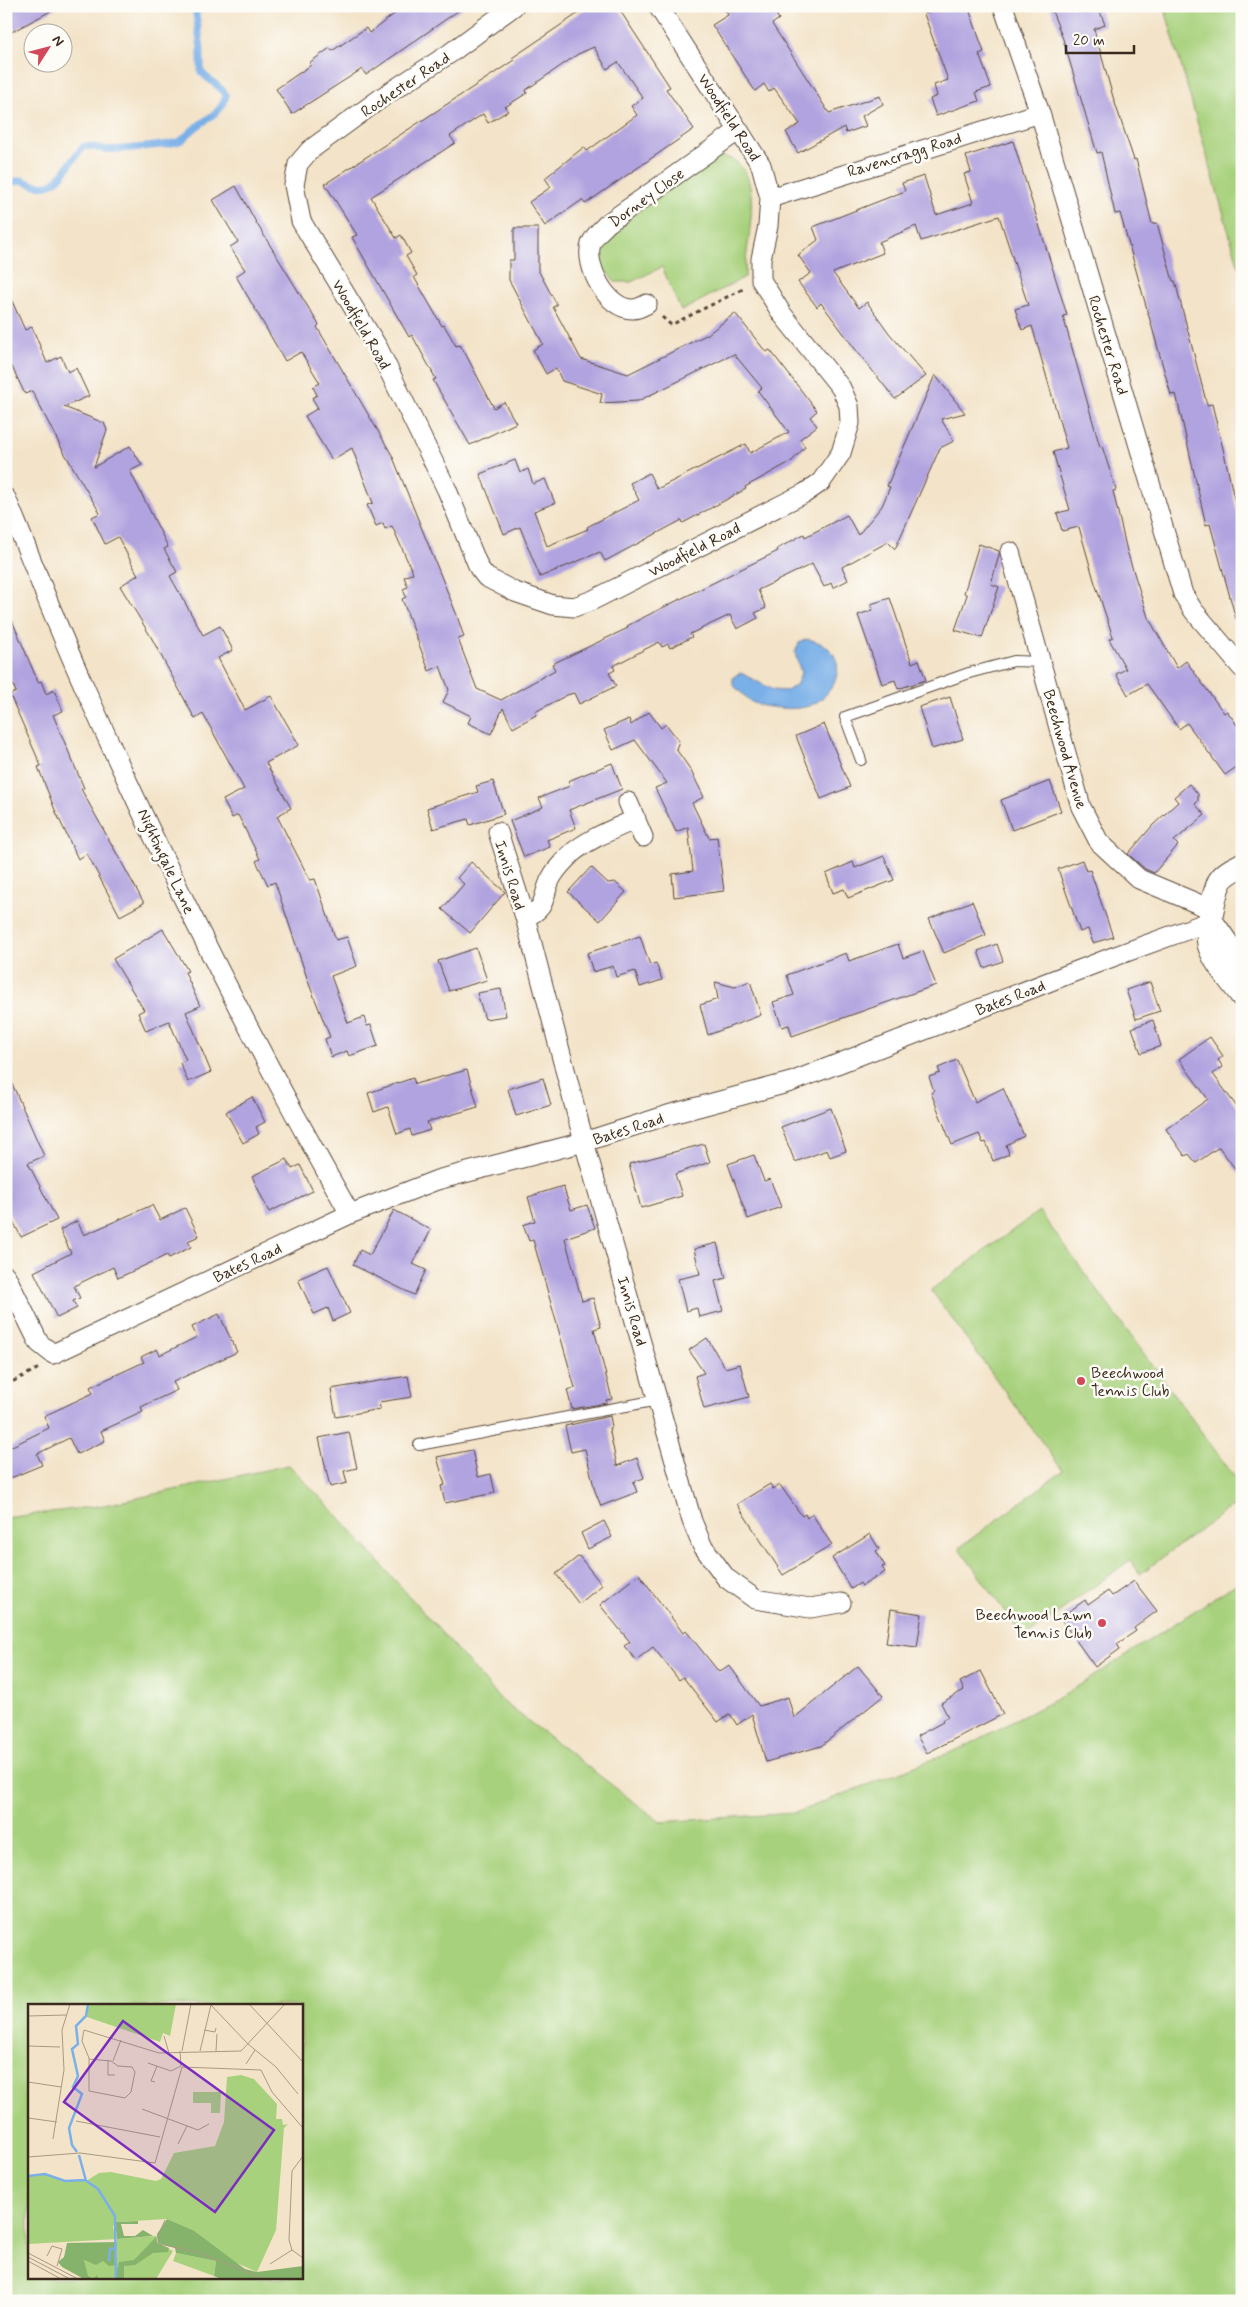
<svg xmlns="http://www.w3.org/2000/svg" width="1248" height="2307" font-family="Mynerve,sans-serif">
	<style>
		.green { fill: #a8d17d; stroke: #727e4e; fill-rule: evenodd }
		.water { fill: #7ab0e8; stroke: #5a6d83 }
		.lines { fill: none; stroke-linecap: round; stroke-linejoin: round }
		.stream { stroke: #7ab0e8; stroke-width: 7 }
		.building { fill: #b1a3df }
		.service-casing { stroke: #574638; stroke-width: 12 }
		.minor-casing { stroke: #574638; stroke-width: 21 }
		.tertiary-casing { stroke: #574638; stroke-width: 26 }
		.path { stroke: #574638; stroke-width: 3; stroke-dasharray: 4 4; stroke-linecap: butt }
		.service { stroke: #fff; stroke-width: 10 }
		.minor { stroke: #fff; stroke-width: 19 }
		.tertiary { stroke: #fff; stroke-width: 24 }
		.poi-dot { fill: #d1495b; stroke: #fdfcf7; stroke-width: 2 }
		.labels { text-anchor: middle; stroke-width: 5; stroke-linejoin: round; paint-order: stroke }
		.street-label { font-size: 16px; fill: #3b2a1e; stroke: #fdfcf7 }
		.poi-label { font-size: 16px; fill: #3b2a1e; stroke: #fdfcf7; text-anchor: start }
		.inset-river { fill: none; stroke: #7ab0e8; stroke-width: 2.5 }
		.inset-road { fill: none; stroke: #a99984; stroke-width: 1 }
		.view { fill: #7b2cbf; fill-opacity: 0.15; stroke: #7b2cbf; stroke-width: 2.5 }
		.inset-edge { fill: none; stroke: #3b2a1e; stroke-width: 2.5 }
	</style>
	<rect width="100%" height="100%" fill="#fdfcf7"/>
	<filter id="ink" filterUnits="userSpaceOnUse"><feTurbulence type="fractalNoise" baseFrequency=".02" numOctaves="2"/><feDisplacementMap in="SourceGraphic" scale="10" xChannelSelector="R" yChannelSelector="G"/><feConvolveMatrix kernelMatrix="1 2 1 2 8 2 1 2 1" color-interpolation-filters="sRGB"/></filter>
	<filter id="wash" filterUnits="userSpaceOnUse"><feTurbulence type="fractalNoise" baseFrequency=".0096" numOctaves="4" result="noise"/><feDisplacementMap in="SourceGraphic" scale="20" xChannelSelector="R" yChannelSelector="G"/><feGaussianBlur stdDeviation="1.12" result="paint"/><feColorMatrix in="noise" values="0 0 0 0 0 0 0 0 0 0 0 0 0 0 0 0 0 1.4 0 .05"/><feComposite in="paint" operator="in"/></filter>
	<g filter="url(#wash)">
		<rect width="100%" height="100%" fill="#f3e3c8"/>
		<path class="green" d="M1164,6H1242V278Z
			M715,156C773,156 744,244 745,277L681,311L662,267L631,282H616C601,269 594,252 607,235Z
			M1039,1211L1242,1487V1499L1140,1574L1130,1560L1024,1638L959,1548L1063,1471L931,1290Z
			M289,1465L340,1518L502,1701L660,1822L795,1813L964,1747L1066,1694L1242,1580V2301H6V1518L105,1505ZM29,2006H301V2278H29Z"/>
		<path class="water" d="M806,639C846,645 846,682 817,702C807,709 792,709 780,708C770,707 758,706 750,701C744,696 739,690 733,685V677L741,673L773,690L787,691L797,684L801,673L795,653L799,643Z"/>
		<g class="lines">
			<path class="stream" d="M6,184L22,180C60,199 62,168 84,146C92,146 95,147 102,149C111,151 175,145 182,140C188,134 194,128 202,123C213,115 223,109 226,95C219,84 209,81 201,72V49L196,14L197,6"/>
		</g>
		<g id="blocks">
			<path class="building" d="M6,6H60L6,35Z
				M405,6H465L366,75L362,69L292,114L276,89L311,65L309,63L330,48L332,51L366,28L369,33Z
				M589,6H617L670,87L666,89L694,129L585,204L582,200L545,226L529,202L551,187L545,178L584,147L587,151L637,115L631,106L643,98L618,62L607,69L594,47L578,54L526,90L527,93L505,107L508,111L488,123L483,114L450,136L455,143L371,197L396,238L401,235L411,253L406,256L417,275L414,277L442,326L444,325L456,346L460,345L465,353L494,408L504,402L516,423L470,445L433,380L436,379L412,335L409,337L352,237L357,235L325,184L487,78L514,60L512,58Z
				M723,6H771L779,19L772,24L829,113L880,96L883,104L862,116L866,126L846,133L844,127L798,153L786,132L800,124L774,88L769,92L764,84L755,91L712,25L728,15Z
				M932,6H968L984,52L979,54L991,87L976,92L979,101L936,116L930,99L937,96L934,85L948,80L924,14L934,11Z
				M1050,6H1098L1105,25L1094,29L1113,97L1134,160L1136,159L1152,224L1157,223L1173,281H1175L1207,405L1212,404L1225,457L1242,535V618L1236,619L1210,524L1206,525L1176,394L1171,395L1120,213L1115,214L1101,152L1097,153L1063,39Z
				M1013,141L1067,315L1063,316L1100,447L1102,446L1116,490L1113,491L1127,551L1148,617L1177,668L1186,661L1224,713L1227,711L1242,732V763L1225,775L1187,723L1179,729L1147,684L1128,695L1116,674L1126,669L1109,639L1113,637L1094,580L1079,527L1062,531L1057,513L1070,510L1053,452L1067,448L1032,326L1022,330L1015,309L1028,305L999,216L921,241L916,226L879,242L883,253L833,273L859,308L867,302L889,333L926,376L895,399L856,350L821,303L817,307L798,282L811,273L798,255L818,240L813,227L905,191L902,183L924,176L936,215L973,203L964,174L971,172L966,156Z
				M236,186L257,224L319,325L317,327L392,455L456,613L464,637L458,639L477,689L501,700L555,670L552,664L628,628L627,626L654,612L778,551L777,549L804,534L805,537L847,515L858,535L882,506L890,487L887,486L935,375L965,413L941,419L954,441L940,448L895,549L888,542L842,567L848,580L833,588L831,583L824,587L812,564L758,590L766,608L755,613L758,618L737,629L730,615L690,634L692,637L670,648L668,644L662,647L659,642L613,666L615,670L609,673L616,686L579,704L574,693L567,695L535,712L536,715L513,728L503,708L491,734L468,723L471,716L443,702L449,690L440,666L429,671L402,599L406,597L403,589L408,587L404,577L413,573L392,526L385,529L383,523L376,526L367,505L373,503L352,448L332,460L314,431L305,416L318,408L312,398L317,395L313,387L320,383L301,352L285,361L236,276L245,270L230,247L238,242L213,200Z
				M514,228H538V270L557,305L553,307L581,359L628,374L708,334L735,313L766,352L770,350L817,411L810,417L817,426L800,439L805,447L792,461L745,487L746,489L683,523L682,520L605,561L600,552L540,577L520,527L504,534L480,474L515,460L520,473L528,469L533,484L545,479L555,503L534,511L547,546L588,529L587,527L639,500L630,483L649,473L657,489L746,444L750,453L789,432L758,391L762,388L734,354L638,401L600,403L602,394L562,381L556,368L546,374L533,350L543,344L509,280V260H514Z
				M6,288L25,330L32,327L47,363L61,356L68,372L76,368L89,396L64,407L104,423L107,430L94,467L130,446L142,465L130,471L168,547L164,549L177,572L170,576L203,635L220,626L233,650L218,658L245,710L271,696L299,745L266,763L291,808L277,816L310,880L315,879L336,940L347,937L357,966L331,976L348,1023L364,1017L367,1026L371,1025L378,1046L349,1056L347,1051L331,1057L325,1039L330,1037L309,984L275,882L268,885L256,861L260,859L238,815L232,818L223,800L244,789L203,714L195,719L151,637L120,586L138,575L118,537L105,544L92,517L100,513L62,449L32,391L25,394L12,367L6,370Z
				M979,544L999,551V555L991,584L999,587L982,638L955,630L967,595L964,593Z
				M890,598L912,663L919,660L926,680L898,689L895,680L882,684L858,615L873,610L871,604Z
				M6,606L38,682L41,681L46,694L54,690L63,711L53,715L84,788L81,789L144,903L120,916L87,854L78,859L55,810L38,767L41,766L10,695L16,692L6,668Z
				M950,697L963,739L932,749L919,707Z
				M649,712L661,728L666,724L679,741L676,749L690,769L704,797L692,803L709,838L717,837L724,891L674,897L672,874L693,871L688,827L676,832L655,788L667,783L635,740L613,750L604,730L629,719L631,725Z
				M824,724L850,787L821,799L796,736Z
				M612,763L622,789L569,810L576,828L547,840L550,847L524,857L510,821L543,807L539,798L570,786L568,781Z
				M493,781L504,814L470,825L468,819L433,829L427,808L478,792L476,786Z
				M1050,781L1061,811L1012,830L1001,800Z
				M1189,784L1198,794V801L1195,804L1205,815L1174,841L1178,845L1154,873L1145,869L1128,854L1153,825L1178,802L1174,797Z
				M884,856L894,880L848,898L844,889L833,893L826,874L853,862L855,868Z
				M1082,860L1086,871L1090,870L1113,937L1093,943L1088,929L1080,932L1058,869Z
				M471,862L505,892L470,933L442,909L464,884L457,878Z
				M591,867L608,883L615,882L626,892L600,921L568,892Z
				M972,901L986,935L944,953L929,919Z
				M163,929L188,971L185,972L200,1006L186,1012L211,1072L188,1082L180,1063L186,1060L169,1021L146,1031L138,1013L144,1010L113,959Z
				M640,936L650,965L656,963L662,980L640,987L635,971L616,977L613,966L593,972L587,953Z
				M898,944L903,958L923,951L936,985L792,1036L789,1025L782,1027L773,1002L794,995L787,975L846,953L849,961Z
				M997,944L1003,961L984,968L978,951Z
				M476,948L487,980L449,991L438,961Z
				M750,981L761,1015L708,1035L700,1005L718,999L715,982L735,987Z
				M1150,982L1160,1011L1136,1019L1126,990Z
				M501,989L506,1016L485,1019L477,993Z
				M1153,1020L1161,1046L1141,1053L1132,1028Z
				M1210,1037L1223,1056L1218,1060L1223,1067L1213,1074L1242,1114V1178L1219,1147L1196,1163L1189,1154L1185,1156L1166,1129L1208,1099L1179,1059Z
				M957,1060L975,1102L1003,1088L1024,1136L1006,1145L1009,1154L993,1161L986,1142L983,1143L979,1134L952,1145L931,1093L934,1091L929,1077L940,1073L938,1068Z
				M6,1070L44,1156L28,1163L57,1220L21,1237L6,1207Z
				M467,1070L478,1107L427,1122L430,1130L412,1136L410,1129L397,1134L388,1107L374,1112L368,1093L413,1078L415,1084Z
				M543,1078L551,1105L516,1116L508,1089Z
				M252,1097L265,1122L256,1127L259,1134L243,1143L226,1112Z
				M831,1108L846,1151L830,1157L827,1150L795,1162L781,1127Z
				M704,1144L710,1162L675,1174L682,1196L641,1208L629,1164Z
				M754,1155L764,1181L770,1179L781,1207L748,1219L728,1164Z
				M287,1159L292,1169L300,1165L313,1191L269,1212L252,1176Z
				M563,1186L571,1210L587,1205L595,1228L565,1238L582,1301L593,1298L601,1327L594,1329L612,1399L606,1400L607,1403L572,1409L567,1390L575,1388L533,1240L529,1241L523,1225L535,1221L528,1197Z
				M152,1205L160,1220L185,1208L199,1236L188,1241L191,1247L169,1258L167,1255L118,1278L113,1267L74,1286L80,1298L73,1301L77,1308L57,1318L34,1272L71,1253L60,1230L77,1221L84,1235Z
				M394,1210L431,1230L413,1264L426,1270L414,1295L353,1265L360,1250L370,1255Z
				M717,1243L726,1278L715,1281L723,1311L699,1317L697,1308L686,1311L678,1279L700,1274L694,1249Z
				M328,1266L350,1313L333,1321L328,1308L314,1314L298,1279Z
				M219,1314L237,1352L173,1382L177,1390L141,1407L143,1412L101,1431L105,1441L77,1454L69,1438L37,1454L42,1465L6,1480V1449L49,1428L44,1416L93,1393L90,1387L144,1362L141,1357L157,1349L160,1355L197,1337L192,1327Z
				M707,1338L725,1368L740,1364L749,1397L704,1409L695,1376L704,1373L689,1350Z
				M408,1376L412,1397L379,1402L380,1409L336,1417L331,1389Z
				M610,1416L612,1427L609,1428L617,1466L637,1458L644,1478L633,1482L637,1492L601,1506L595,1491L585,1449L571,1452L565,1426Z
				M349,1432L357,1468L344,1471L347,1483L330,1487L319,1438Z
				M472,1450L478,1477L491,1474L495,1493L445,1503L441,1486L445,1485L437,1457Z
				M770,1484L773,1489L780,1485L802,1516L805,1514L807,1518L812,1514L832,1545L783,1575L737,1504Z
				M604,1521L612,1537L588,1549L581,1533Z
				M870,1534L879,1549L876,1551L885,1566L882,1567L885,1572L862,1586L860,1583L851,1589L832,1558Z
				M579,1556L602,1585L579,1604L556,1574Z
				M639,1574L683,1633L686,1631L719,1672L729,1665L759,1706L788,1697L794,1718L858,1666L883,1696L821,1746L766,1762L752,1714L737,1725L730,1714L718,1722L683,1677L679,1680L653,1647L636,1660L624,1646L630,1642L600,1605Z
				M1134,1581L1157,1611L1134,1628L1136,1631L1117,1644L1120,1649L1095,1667L1060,1618L1085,1600L1088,1605L1108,1591L1112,1596Z
				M891,1609L922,1614L917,1647L886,1643Z
				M981,1671L1003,1714L927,1753L917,1736L943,1722L942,1720L948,1717L941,1703L964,1690L960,1682Z"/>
		</g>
	</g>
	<g filter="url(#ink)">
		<use href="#blocks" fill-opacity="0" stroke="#574638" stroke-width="1"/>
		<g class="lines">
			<defs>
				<path id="service" d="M861,760L845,717L969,673L1014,661L1041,662
					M419,1445L658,1400"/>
				<path id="minor" d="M514,6L449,54L384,96L310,150L298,164L294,185L301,221L378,348L447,490L479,568L486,577L515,592L553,605L574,607L593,600L805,493L821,482L841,453L850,423L849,406L841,388L782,314L761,280V259L768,226L770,198L761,165L658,6
					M1003,6L1040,113L1183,594L1193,610L1242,668
					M770,198L1040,113
					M647,304C643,306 638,309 633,309C607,310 584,265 591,244C594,235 602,229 608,223L739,130
					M6,498C32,560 56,624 84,686C164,866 253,1043 350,1214
					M1010,552L1081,807L1099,842L1139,879L1213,910
					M628,802L643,837
					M498,832L525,917L584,1142L692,1521L702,1545L726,1578L755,1599L810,1608L841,1603
					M525,917C550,908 541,893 553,875C557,868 565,860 571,854C588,839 614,829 636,819
					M6,1276L39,1343L53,1354L350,1214L437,1180L584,1142L668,1115L791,1082L1110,958L1211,921"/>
				<path id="tertiary" d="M1242,865C1234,869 1225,873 1220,881C1214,892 1206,934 1210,946C1216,964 1231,980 1242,995
					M1212,923L1242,966"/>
			</defs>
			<use href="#service" class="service-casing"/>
			<use href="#minor" class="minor-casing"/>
			<use href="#tertiary" class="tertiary-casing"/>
			<path class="path" d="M662,317L671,325L743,289
				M6,1385L39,1368"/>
			<use href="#service" class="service"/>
			<use href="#minor" class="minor"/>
			<use href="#tertiary" class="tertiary"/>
		</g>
	</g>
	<g class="poi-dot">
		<circle cx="1081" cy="1381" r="5"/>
		<circle cx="1102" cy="1623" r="5"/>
	</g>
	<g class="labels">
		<g class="street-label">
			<text transform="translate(405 84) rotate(-34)" y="6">Rochester Road</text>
			<text transform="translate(730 117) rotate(57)" y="6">Woodfield Road</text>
			<text transform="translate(904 154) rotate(-17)" y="6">Ravencragg Road</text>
			<text transform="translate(646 197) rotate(-36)" y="6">Dorney Close</text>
			<text transform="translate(362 324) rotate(60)" y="6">Woodfield Road</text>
			<text transform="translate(1109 345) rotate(73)" y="6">Rochester Road</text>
			<text transform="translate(694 549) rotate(-27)" y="6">Woodfield Road</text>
			<text transform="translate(1066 749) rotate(74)" y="6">Beechwood Avenue</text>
			<text transform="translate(167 861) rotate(65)" y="6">Nightingale Lane</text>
			<text transform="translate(511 875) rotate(73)" y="6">Innis Road</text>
			<text transform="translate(1010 997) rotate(-21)" y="6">Bates Road</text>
			<text transform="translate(628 1128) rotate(-18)" y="6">Bates Road</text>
			<text transform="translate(247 1262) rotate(-25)" y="6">Bates Road</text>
			<text transform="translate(633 1311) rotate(74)" y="6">Innis Road</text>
		</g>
		<g class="poi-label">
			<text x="1091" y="1378">Beechwood<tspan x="1091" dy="18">Tennis Club</tspan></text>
			<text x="1092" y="1620" text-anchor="end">Beechwood Lawn<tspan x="1092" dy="18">Tennis Club</tspan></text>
		</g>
	</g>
	<g transform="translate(28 2004)">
		<rect width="275" height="275" fill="#f3e3c8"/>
		<path d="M60,0H148L142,32L135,29L132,38L59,13ZM213,71L226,75L249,100L248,115H254L255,121L260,120L256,124L248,226L229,268L204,257L165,226L139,215L87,218L85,223L88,235L129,232L130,240L145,247L128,275L58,274L56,254L89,257V235L0,240V172L17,170L37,177H58L71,169L83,168L128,177L133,175L146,149L187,142L196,118L199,73ZM165,88H193L192,109H183V99H165ZM148,249L188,257L186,272L145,257Z" fill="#a8d17d"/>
		<path d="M139,215L165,226L217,265L229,268L275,262V275H193L186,272L188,257L148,249L147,244L130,239L129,230ZM110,217V220H93L96,232H107L115,226L125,232L89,235L87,218ZM128,233L129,239L141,244L140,248L125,249L107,261L96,262V275H87L91,258L106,256ZM89,238L87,258L90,261L81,262L75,257L68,261L56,256L60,272L65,275L69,271L70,275H56L34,263L30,258L36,253L39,239Z" fill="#86b36c"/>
		<path class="inset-river" d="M49,148L44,141L41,124L54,90L45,83L50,72L44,45L50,40L48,22L58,12L60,0M51,151L58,177M0,172L17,170L37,177L57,176L70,185L87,212L88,275M81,257L82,245L88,244"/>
		<path class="inset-road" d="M182,0L220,40L248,63L270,90M221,0L275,58M0,12L38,11M176,26L187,28L188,24M136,32L141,49M0,42L32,43M152,47L153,62M154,47L163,0M172,47L183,1M188,47L189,30M61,55L83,57L90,62L104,63L107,68L103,88L97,94L61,87V54L54,37L56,26L131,49L213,47L257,0M80,56V71H87M85,57L93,36M120,59L143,67L153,62M218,60L227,46M154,63L233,66L244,88L275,124M0,78L33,83M127,78L123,77L129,62M114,105L170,126L181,120M0,114L29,118M48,117L132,133M25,135L36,66L34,26L42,0M150,140L159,122M275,152L264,167L261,236L264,246L275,254M0,153L52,149L127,159L154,63M137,216L130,232L131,240L170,248L236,275M0,249L50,275M19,252L24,242L34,245M0,253L42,275M0,257L33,275M242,260L264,246M29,262L34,245"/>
		<path class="view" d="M95,17L246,126L187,208L36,98Z"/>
		<rect width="275" height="275" class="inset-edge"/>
	</g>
	<rect width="1248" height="2307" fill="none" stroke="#fdfcf7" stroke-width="25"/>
	<g transform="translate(48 48) rotate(54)"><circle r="24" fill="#fdfcf7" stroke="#afa8a0"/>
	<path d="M0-4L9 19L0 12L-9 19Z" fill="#d1495b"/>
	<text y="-8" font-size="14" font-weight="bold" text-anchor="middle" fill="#3b2a1e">N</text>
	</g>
	<path d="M1066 45v8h68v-8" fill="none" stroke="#3b2a1e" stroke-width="2.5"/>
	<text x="1073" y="45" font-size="15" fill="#3b2a1e" stroke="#fdfcf7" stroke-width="4" paint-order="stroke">20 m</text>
</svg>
